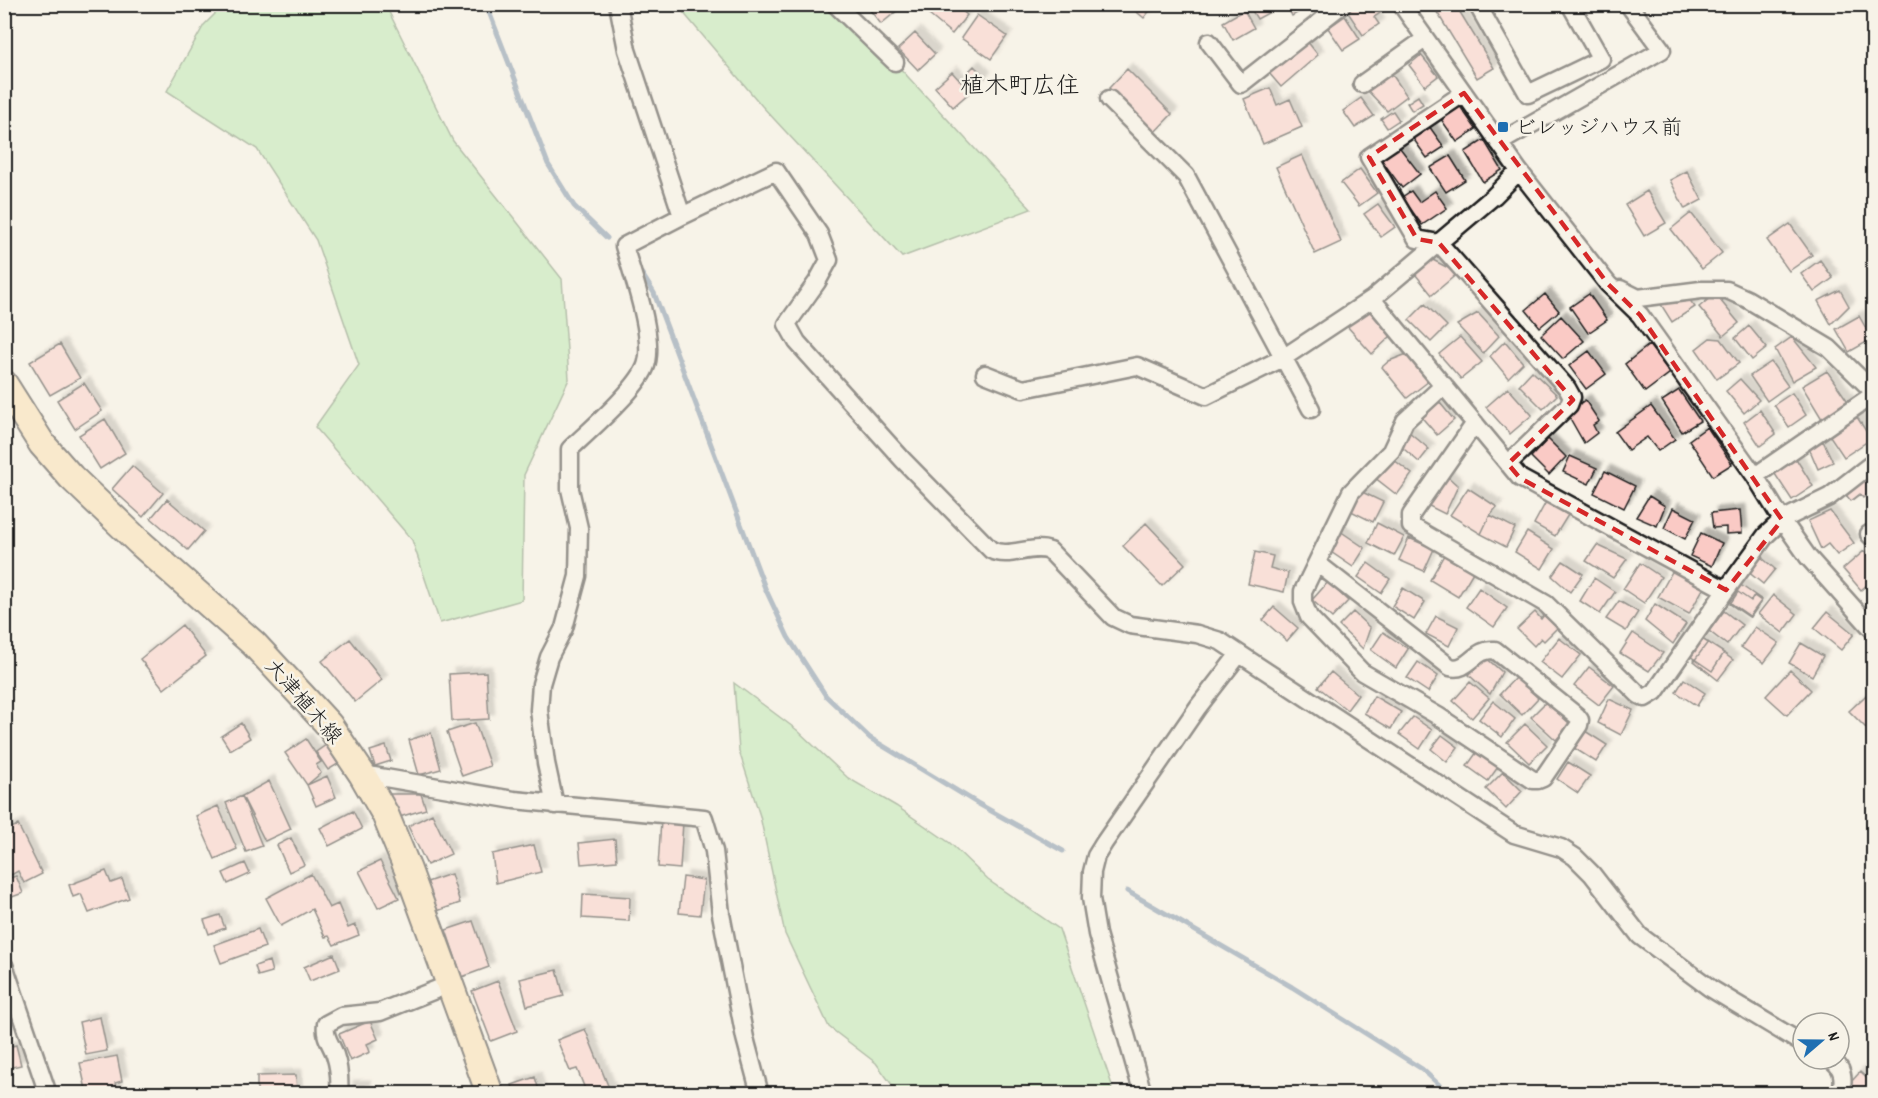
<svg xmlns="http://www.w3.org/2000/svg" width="1878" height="1098" font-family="Dekko,'Klee One',sans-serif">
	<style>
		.green { fill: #b1e7aa; stroke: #668263; stroke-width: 1.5 }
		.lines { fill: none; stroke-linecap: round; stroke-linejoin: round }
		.stream { stroke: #69839f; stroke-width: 5 }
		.building { fill: #facac5; stroke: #1c1c1c; stroke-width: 1.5; filter: url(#shadow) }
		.street-casing { stroke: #1c1c1c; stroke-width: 21 }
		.primary-casing { stroke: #1c1c1c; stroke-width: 30 }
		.street { stroke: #f7f3e8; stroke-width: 16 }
		.primary { stroke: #faddab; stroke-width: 26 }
		.marked { fill: none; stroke: #d62828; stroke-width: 4.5; stroke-dasharray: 12 8; stroke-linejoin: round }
		.poi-dot { fill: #1f6fb2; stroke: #f7f3e8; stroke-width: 2 }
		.labels { text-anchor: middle; stroke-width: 5; stroke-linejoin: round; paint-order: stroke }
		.poi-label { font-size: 21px; fill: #1c1c1c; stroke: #f7f3e8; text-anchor: start }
		.street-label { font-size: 21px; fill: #1c1c1c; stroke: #f7f3e8 }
		.quarter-label { font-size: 24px; fill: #1c1c1c; stroke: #f7f3e8 }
	</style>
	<defs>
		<filter id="shadow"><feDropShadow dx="5.5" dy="-5.5" stdDeviation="1.5" flood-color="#0004"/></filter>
	</defs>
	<rect width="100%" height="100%" fill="#f7f3e8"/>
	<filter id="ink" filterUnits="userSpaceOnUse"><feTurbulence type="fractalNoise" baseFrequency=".0167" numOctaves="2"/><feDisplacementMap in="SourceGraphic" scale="12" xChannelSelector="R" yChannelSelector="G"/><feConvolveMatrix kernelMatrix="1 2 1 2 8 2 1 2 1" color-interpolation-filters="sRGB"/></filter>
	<g filter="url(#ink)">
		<path class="green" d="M385,4L453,141L562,279L569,379L524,475L522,600L440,623L412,540L315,427L359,365L316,240L257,149L167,91L204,25L224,5Z
			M677,5H841L1031,209L902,257L762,106Z
			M734,683L797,730L848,778L896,806L950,843L988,880L1059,929L1112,1085L1111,1093H898L876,1063L829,1027L785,934L760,816L739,751Z"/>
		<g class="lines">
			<path class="stream" d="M486,4L548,164L574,206L607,238
				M642,274L654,293L765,588L788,637L826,696L870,738L977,803L1063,851
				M1127,891L1292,987L1422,1069L1449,1094"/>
		</g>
		<path class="building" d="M874,4H896L899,9L881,24L869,9Z
			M938,4H954L967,15L952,34L929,15Z
			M1127,4H1155L1144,18Z
			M1248,4H1269L1272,11L1257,19Z
			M1286,4H1313L1292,16Z
			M1356,4H1381L1385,10L1374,17L1379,24L1363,35L1347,11Z
			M1432,4H1455L1494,68L1477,78Z
			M1244,10L1254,28L1233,40L1223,22Z
			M977,15L1007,36L991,59L961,38Z
			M1345,16L1360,39L1343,50L1328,28Z
			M915,33L935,54L918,70L898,49Z
			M1307,41L1318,55L1281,87L1269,73Z
			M1421,55L1438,76L1425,86L1409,65Z
			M974,66L985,77L977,85L966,74Z
			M1127,69L1172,114L1154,133L1109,88Z
			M952,72L970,92L953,107L935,87Z
			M1391,73L1407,96L1387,111L1368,91Z
			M1270,88L1277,105L1290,99L1302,127L1263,144L1244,99Z
			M1418,96L1423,104L1412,111L1407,103Z
			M1361,98L1374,116L1355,128L1343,111Z
			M1457,102L1476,129L1457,142L1438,115Z
			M1393,111L1399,120L1387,128L1381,119Z
			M1429,126L1444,147L1427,158L1412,137Z
			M1484,140L1502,170L1483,182L1465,152Z
			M1397,144L1420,174L1402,188L1380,158Z
			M1302,155L1341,242L1315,254L1276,167Z
			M1450,156L1465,180L1446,192L1430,168Z
			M1360,169L1377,193L1359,206L1341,183Z
			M1687,171L1702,200L1685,209L1670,180Z
			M1411,191L1419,202L1435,191L1447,208L1422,225L1402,197Z
			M1647,191L1666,223L1644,236L1625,205Z
			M1378,204L1395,227L1381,237L1364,214Z
			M1691,213L1722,253L1702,269L1671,229Z
			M1790,224L1812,255L1789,271L1767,240Z
			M1427,257L1458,273L1432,295L1411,269Z
			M1820,260L1833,278L1814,292L1801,274Z
			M1840,290L1849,306L1831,324L1818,301Z
			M1545,294L1559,311L1540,327L1526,310Z
			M1589,294L1607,320L1588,333L1570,307Z
			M1685,294L1695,307L1672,322L1660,303Z
			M1715,294L1739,323L1723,336L1699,307Z
			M1425,304L1447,326L1431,342L1409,320Z
			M1366,307L1392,335L1372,354L1346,325Z
			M1478,313L1499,336L1483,353L1457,325Z
			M1561,316L1584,341L1563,359L1541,335Z
			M1859,316L1872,339L1849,352L1836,329Z
			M1749,326L1767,348L1752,360L1735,338Z
			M1460,337L1482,362L1461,379L1439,354Z
			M1792,337L1816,367L1792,381L1775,349Z
			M1710,338L1721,339L1739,363L1717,379L1696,349Z
			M1505,341L1523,363L1508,378L1490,356Z
			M60,344L80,378L50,395L30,362Z
			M1649,345L1670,373L1645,392L1625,364Z
			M1589,351L1606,374L1586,389L1569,366Z
			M1407,354L1429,381L1407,398L1382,367L1389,361Z
			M1771,362L1788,386L1767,401L1750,376Z
			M1532,371L1557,395L1543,409L1519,385Z
			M1827,371L1849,403L1822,419L1802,386Z
			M1740,379L1759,400L1744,413L1726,391Z
			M84,383L102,411L75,429L57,400Z
			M1508,388L1532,415L1510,434L1486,407Z
			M1679,390L1700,421L1682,432L1662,401Z
			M1792,393L1806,415L1789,427L1774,405Z
			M1436,398L1454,420L1437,435L1418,413Z
			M1585,400L1599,421L1593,425L1597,433L1584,443L1567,413Z
			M1651,406L1675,439L1658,451L1647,437L1628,450L1615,432Z
			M1760,410L1776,434L1760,446L1744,422Z
			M1857,417L1871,439L1844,457L1830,436Z
			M105,419L125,453L100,469L79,435Z
			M1707,427L1732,464L1713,476L1689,440Z
			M1408,431L1429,449L1419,462L1398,444Z
			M1548,439L1566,457L1549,475L1531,457Z
			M1823,441L1833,462L1818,469L1809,448Z
			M1389,456L1412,474L1397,495L1374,477Z
			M1570,456L1597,468L1589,484L1563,472Z
			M1795,457L1813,486L1792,500L1773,471Z
			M1873,465L1874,489L1863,498L1860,494L1851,501L1842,490Z
			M132,466L163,493L143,517L112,489Z
			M1605,471L1635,486L1624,508L1594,493Z
			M1446,475L1458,486L1445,514L1427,505Z
			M1468,488L1497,507L1490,515L1481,534L1450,515Z
			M1358,490L1383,502L1373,522L1349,510Z
			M1649,496L1665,506L1657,526L1636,517Z
			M167,499L204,531L188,550L151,518Z
			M1546,502L1568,515L1555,536L1534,524Z
			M1673,508L1695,519L1685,539L1664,528Z
			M1740,510L1742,533L1726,534V527L1713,528L1711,513Z
			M1830,511L1854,543L1837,555L1828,544L1821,549L1808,521Z
			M1490,515L1515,528L1506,547L1481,534Z
			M1146,523L1185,564L1162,586L1123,546Z
			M1377,523L1404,537L1394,556L1368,543Z
			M1337,529L1365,548L1353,567L1325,548Z
			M1527,532L1554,549L1542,569L1515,552Z
			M1701,533L1722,543L1712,566L1690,556Z
			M1409,538L1434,549L1424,571L1399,560Z
			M1597,545L1627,559L1613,578L1586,561Z
			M1864,551L1874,562V579L1861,590L1843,569Z
			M1255,552L1273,556L1270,568L1288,573L1284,592L1248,584Z
			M1444,555L1473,572L1458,597L1430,580Z
			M1761,557L1775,569L1763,584L1747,571L1752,560L1756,563Z
			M1563,561L1583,574L1570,592L1552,576Z
			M1368,563L1390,579L1381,593L1358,577Z
			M1640,563L1661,577L1644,603L1623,589Z
			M1673,570L1704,587L1689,614L1658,597Z
			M1594,578L1615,592L1600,614L1580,601Z
			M1328,582L1348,601L1332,618L1312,600Z
			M1739,584L1762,600L1751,617L1728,601Z
			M1403,588L1425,602L1414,620L1392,606Z
			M1479,588L1507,608L1494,627L1466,607Z
			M1738,592L1751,601L1754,596L1761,601L1749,617L1730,604Z
			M1773,595L1797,614L1783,633L1758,614Z
			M1619,601L1638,612L1626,631L1606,619Z
			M1655,604L1686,624L1673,644L1645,621Z
			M1274,607L1298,628L1287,641L1263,620Z
			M1724,611L1742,625L1727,645L1709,631Z
			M1353,612L1370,628L1363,649L1339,626Z
			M1535,612L1541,619L1544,615L1557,628L1544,641L1541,638L1534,646L1517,629Z
			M1827,612L1854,634L1841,650L1814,628Z
			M1436,616L1458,627L1449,646L1426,634Z
			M182,625L206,656L164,689L140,659Z
			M1755,627L1779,643L1764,663L1741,647Z
			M1383,632L1408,649L1396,668L1371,650Z
			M1633,633L1663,653L1649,671L1620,653Z
			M1699,637L1724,653L1712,671L1687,654Z
			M1559,638L1581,655L1562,679L1540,662Z
			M350,639L382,680L355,702L322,661Z
			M1708,642L1733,660L1718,680L1694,661Z
			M1801,643L1823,656L1812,676L1789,663Z
			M1485,657L1502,672L1490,694L1469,675Z
			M1418,662L1438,676L1428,692L1407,678Z
			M1589,667L1614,686L1599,705L1574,686Z
			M1790,670L1811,690L1787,715L1766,696Z
			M486,672L489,719L452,721L449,674Z
			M1331,672L1358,695L1347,710L1318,687Z
			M1516,677L1538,698L1522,715L1500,694Z
			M1684,679L1705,693L1697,706L1676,692Z
			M1470,682L1489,698L1472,718L1453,701Z
			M1874,688V736L1849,711Z
			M1374,696L1401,712L1391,729L1364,713Z
			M1609,699L1633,710L1621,735L1598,723Z
			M1493,701L1515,719L1502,737L1479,719Z
			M1546,702L1570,724L1556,740L1531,717Z
			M1413,717L1432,730L1420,749L1399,734Z
			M241,723L250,738L230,750L221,736Z
			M475,723L490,766L462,776L447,732Z
			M1525,724L1547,745L1529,763L1507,742Z
			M1585,731L1607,745L1596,762L1574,748Z
			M431,733L441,769L419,775L409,740Z
			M1442,735L1458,747L1447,762L1431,749Z
			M306,739L321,762L316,765L321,773L307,785L285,753Z
			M326,745L338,764L328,770L316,752Z
			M386,746L391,761L375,766L370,751Z
			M1477,752L1498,767L1488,781L1467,766Z
			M1568,762L1590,776L1578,793L1557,779Z
			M1503,772L1522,791L1506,809L1486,789Z
			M327,776L336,797L316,806L307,785Z
			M269,781L291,829L265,841L242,796Z
			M388,794H421L426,809L396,818Z
			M242,796L262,846L246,852L226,803Z
			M218,806L237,849L215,859L196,816Z
			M353,811L362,829L329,846L320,828Z
			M432,814L451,854L427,865L408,826Z
			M661,820L683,822L680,869L658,867Z
			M18,825L42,874L24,883L18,871L11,875L4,861V831Z
			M291,838L304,865L289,872L277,845Z
			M615,839L617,861L581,864L579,843Z
			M534,845L541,872L496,883L492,854Z
			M380,861L399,898L378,908L359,871Z
			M245,863L250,874L228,884L223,873Z
			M106,871L111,883L122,879L129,898L89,913L81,894L73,897L69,885Z
			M311,874L329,908L338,904L348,928L355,925L359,935L334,945L329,936L325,937L312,909L281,926L266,898Z
			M451,874L460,903L437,911L427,882Z
			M16,876L23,893L4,900V880Z
			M683,877L704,880L700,915L679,913Z
			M583,894L630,897L629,921L582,918Z
			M220,915L225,928L209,934L204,920Z
			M473,921L489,967L462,977L446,930Z
			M258,929L265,947L221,963L214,945Z
			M334,954L340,969L310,981L304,967Z
			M269,961L272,972L258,976L255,966Z
			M557,970L564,996L527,1006L520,979Z
			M498,981L517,1031L491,1041L472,991Z
			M100,1017L107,1051L86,1055L79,1022Z
			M370,1021L378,1039L367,1044L370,1052L350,1061L339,1034Z
			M585,1029L611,1093L609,1094H587L577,1069L570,1071L557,1040Z
			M16,1045L21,1065L4,1069V1048Z
			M117,1056L122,1081L115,1083L118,1094H87L80,1063Z
			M1860,1072L1874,1085V1094H1843L1842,1092Z
			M296,1075L297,1094H257V1076Z
			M535,1077L540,1094H515L512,1085Z
			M348,1086H365V1094H348Z"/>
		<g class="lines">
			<defs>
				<path id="street" d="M618,4L627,50L682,216
					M835,4L895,62
					M1401,4L1519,171L1608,284L1640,315L1755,476L1782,520L1808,557L1874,631
					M1477,4L1528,94L1601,59L1570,4
					M1209,42L1241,84L1343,4
					M1362,84L1425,39
					M1464,93L1369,157L1417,239L1439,243L1567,388L1572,397L1569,405L1508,464
					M1109,99L1186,176L1311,409
					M1499,143L1662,50L1628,4
					M1519,171L1494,196L1372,299L1520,478L1726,590L1766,535L1782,520L1829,497L1874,462
					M1620,289L1638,298L1701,290H1727L1747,299L1829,348L1874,392
					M985,374L1023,389L1137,366L1206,396L1283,358L1372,299
					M1475,423L1411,515V526L1546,604L1639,695L1645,698L1655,692L1726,590
					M1755,476L1874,394
					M1869,534L1874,539
					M1317,563L1450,667C1469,672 1474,648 1495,650L1577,716L1580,720L1579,725L1543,778L1538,780H1533L1438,716L1362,672L1309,617L1303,602V591L1351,492L1391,451L1405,421L1444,385
					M362,774L514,800L704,818L714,851L721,914L745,1038L760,1094
					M555,805L546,763L539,710L541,684L549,657L564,628L578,576L579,528L570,489V449C590,430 635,391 645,368C657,342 632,273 624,246L682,216L776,171L819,234L829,260L817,282L787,324L797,342L903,460L991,550C1010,559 1030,544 1050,551L1113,617L1130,625L1197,634L1220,641L1514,834L1561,848L1575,857L1592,874L1640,936L1710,988L1803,1044
					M4,965L48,1094
					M1830,1059C1844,1067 1844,1079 1841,1094
					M339,1094C340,1081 339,1067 335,1055C331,1043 324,1038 326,1024L341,1016L380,1012L450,984
					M1143,1094L1097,934L1091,898L1092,872L1096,856L1104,843L1198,707L1239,654"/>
				<path id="primary" d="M4,384L42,444L71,477L139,542L254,644L329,725L362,774L385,814L408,870L490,1094"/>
			</defs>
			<use href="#street" class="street-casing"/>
			<use href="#primary" class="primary-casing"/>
			<use href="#street" class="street"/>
			<use href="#primary" class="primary"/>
		</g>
	</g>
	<path d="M0 0H1878V1098H0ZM1464,93L1608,284L1640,315L1782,520L1726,590L1520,478L1508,464L1573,400L1439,243L1417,239L1369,157Z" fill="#f7f3e8" fill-opacity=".55" fill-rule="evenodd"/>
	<path class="marked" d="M1464,93L1608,284L1640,315L1782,520L1726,590L1520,478L1508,464L1573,400L1439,243L1417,239L1369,157Z"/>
	<rect class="poi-dot" x="1497" y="121" width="12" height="12" rx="3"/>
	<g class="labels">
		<g class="poi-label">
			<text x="1515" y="134">ビレッジハウス前</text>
		</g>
		<g class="street-label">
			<text transform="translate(304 701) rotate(49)" y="7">大津植木線</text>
		</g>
		<g class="quarter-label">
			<text x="1020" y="93">植木町広住</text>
		</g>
	</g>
	<rect width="1878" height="1098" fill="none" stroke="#f7f3e8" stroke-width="24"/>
	<rect x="12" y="12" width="1854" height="1074" fill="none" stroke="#1c1c1c" stroke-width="2" filter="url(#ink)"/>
	<g transform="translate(1821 1041) rotate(70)"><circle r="28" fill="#f7f3e8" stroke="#9f9d96" stroke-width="1.5"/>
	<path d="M0-4.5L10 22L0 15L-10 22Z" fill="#1f6fb2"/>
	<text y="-9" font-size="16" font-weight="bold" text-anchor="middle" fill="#1c1c1c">N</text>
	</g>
</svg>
